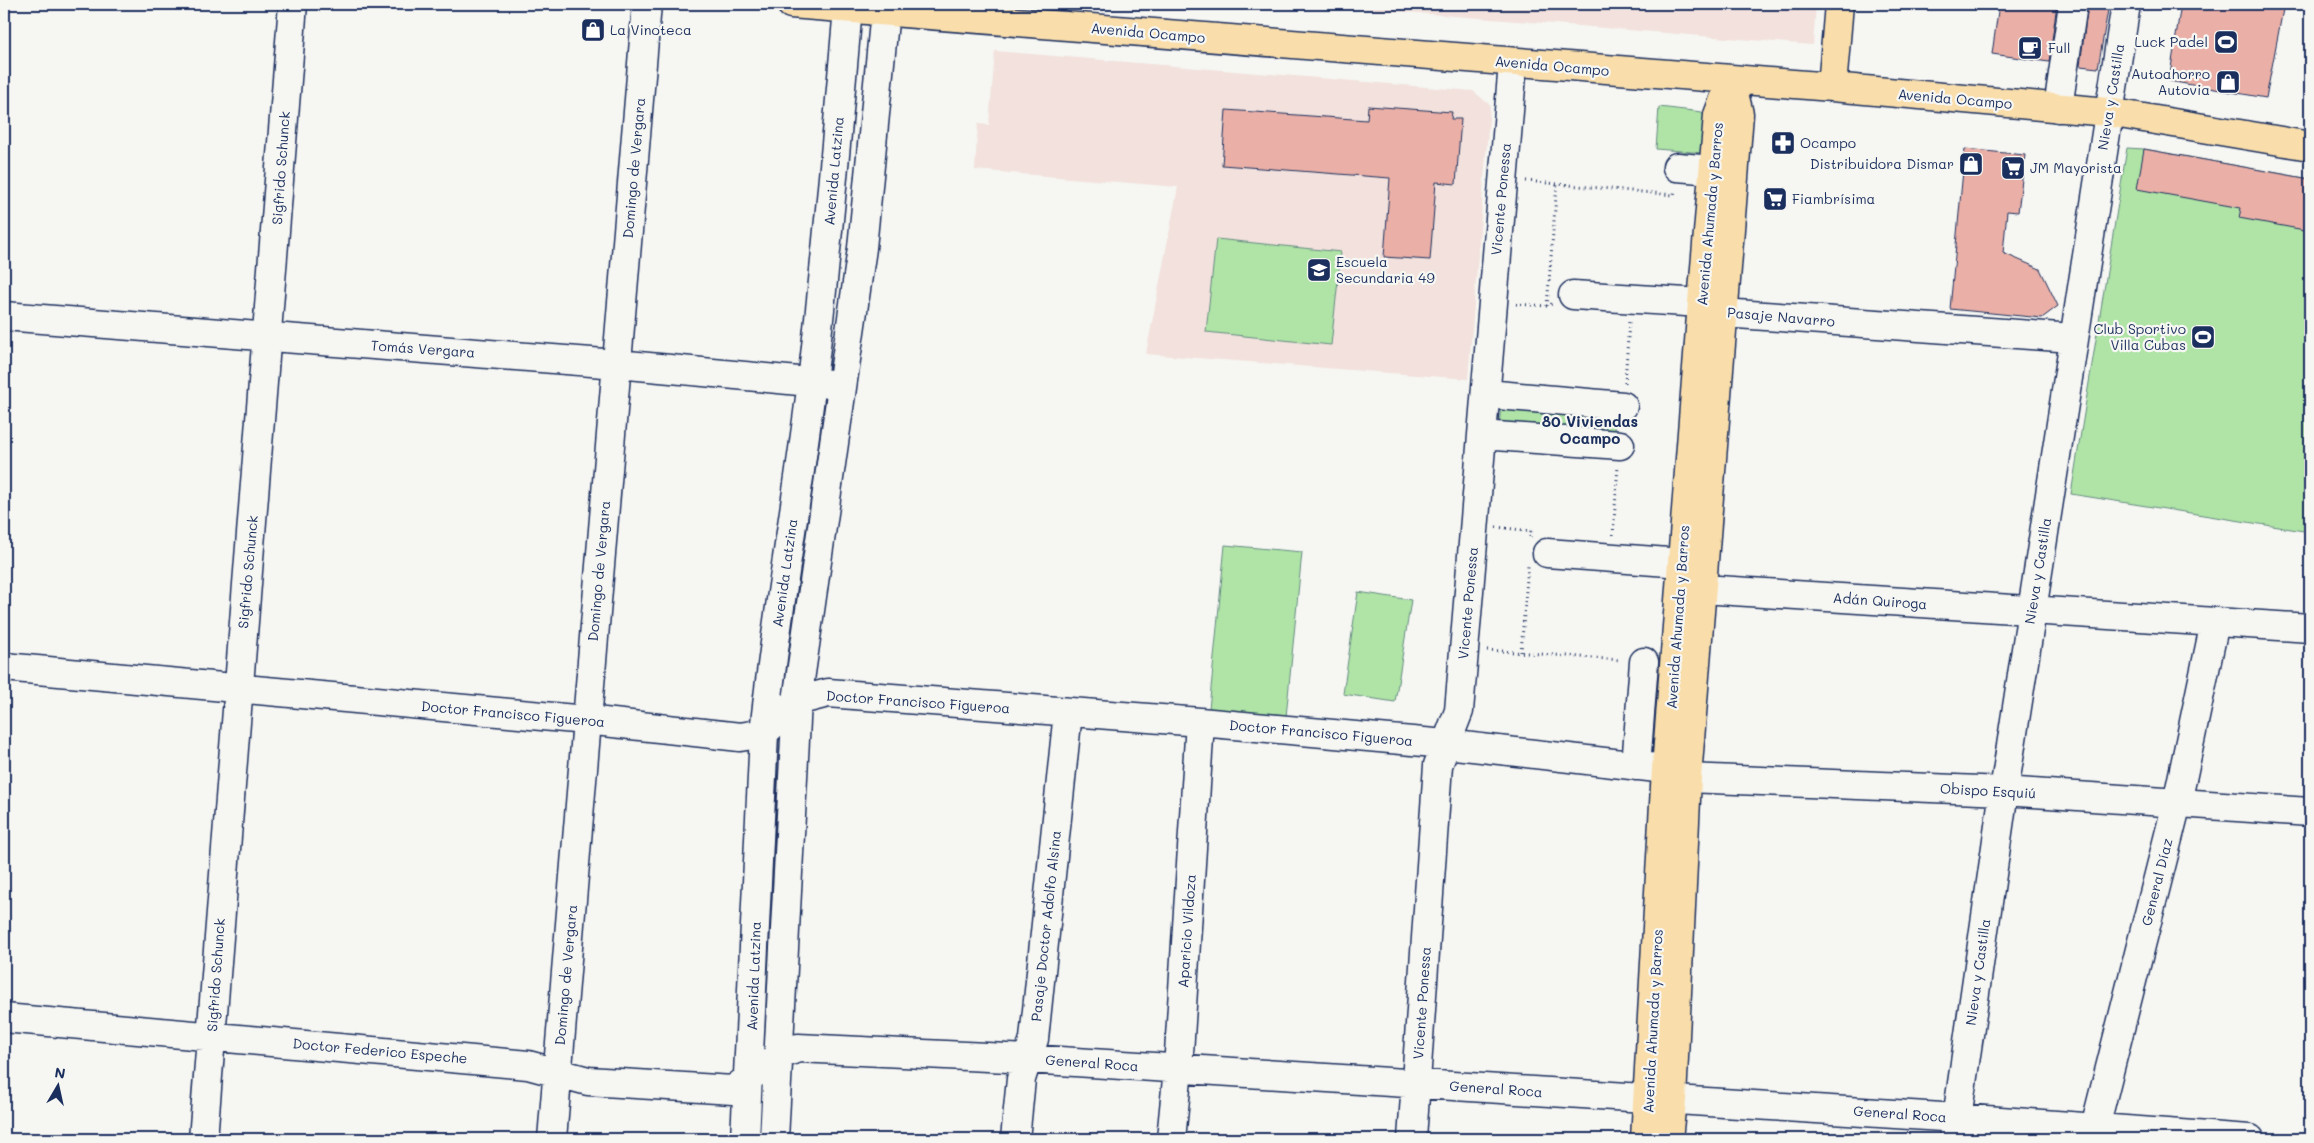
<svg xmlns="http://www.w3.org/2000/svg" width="2314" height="1143" font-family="Mali,sans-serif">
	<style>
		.built { fill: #f2e1dc }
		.green { fill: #afe4a6; stroke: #658a82 }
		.building { fill: #eab0a7; stroke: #1b2f5e }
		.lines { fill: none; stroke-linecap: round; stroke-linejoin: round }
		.minor-casing { stroke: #1b2f5e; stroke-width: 31 }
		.major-casing { stroke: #1b2f5e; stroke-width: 31 }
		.path { stroke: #1b2f5e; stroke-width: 3; stroke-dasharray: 1 4; stroke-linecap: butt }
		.minor { stroke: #f6f6f2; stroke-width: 28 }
		.major { stroke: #f9deab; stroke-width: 28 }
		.labels { text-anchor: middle; stroke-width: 4.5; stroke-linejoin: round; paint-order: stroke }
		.poi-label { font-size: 14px; fill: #1b2f5e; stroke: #f6f6f2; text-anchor: start }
		.street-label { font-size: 14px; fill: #1b2f5e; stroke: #f6f6f2 }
		.neighbourhood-label { font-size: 15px; font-weight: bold; fill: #1b2f5e; stroke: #f6f6f2 }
	</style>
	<rect width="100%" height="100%" fill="#f6f6f2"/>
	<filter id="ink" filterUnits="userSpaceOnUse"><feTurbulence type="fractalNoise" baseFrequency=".02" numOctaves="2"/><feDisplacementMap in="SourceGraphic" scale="10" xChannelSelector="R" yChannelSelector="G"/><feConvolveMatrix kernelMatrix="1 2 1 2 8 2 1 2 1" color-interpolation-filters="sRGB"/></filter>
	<g filter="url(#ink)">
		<path class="built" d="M1307,4H1816L1813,45Z
			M995,51L1473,91L1490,105L1468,379L1146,354L1178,187L975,170L978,124L989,125Z"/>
		<path class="green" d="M1659,107L1702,112L1706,120L1704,153L1656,149Z
			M2127,148L2144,149L2310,179V532L2071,494Z
			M1216,239L1341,252L1331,345L1206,332Z
			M1501,404L1615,413L1614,436L1499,428Z
			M1225,545L1302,552L1286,717L1209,709Z
			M1358,592L1411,600L1395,702L1343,694Z"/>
		<path class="building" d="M1999,4H2057L2049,62L1992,54Z
			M2088,4H2109L2098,68L2080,66Z
			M2181,4H2284L2266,98L2169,81Z
			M1368,106L1452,112L1451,119H1461L1456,184L1436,182L1430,260L1384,257L1390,178L1222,165L1226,110L1367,120Z
			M1965,149L2025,155L2018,212L2007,211L2003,253L2040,269L2058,306L2042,318L1950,309Z
			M2144,149L2310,179V231L2239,218L2241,208L2137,189Z"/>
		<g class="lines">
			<defs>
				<path id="minor" d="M2058,108L2073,4
					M1677,167L1713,170
					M1573,295L1702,303L1723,313L2073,338
					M4,316L617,364L831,384
					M1486,394L1623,406
					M1482,435L1620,445
					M1547,553L1682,563L1702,589L2310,628
					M4,667L586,720L740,737L764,733L797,701L828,693L1200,722L1446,744L1666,769L1687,778L2004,791L2310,812
					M1636,766L1644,662
					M4,1018L528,1065L588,1081L733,1090L778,1056L798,1048L1028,1059L1958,1118L2250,1139
					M203,1139L293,4
					M552,1139L647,4
					M745,1139L764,733C776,615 798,498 812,381C827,257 837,133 848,8
					M774,1139L797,701L862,248L885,11
					M1015,1139L1021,1079L1034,1039L1068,712
					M1171,1139L1178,1069L1200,722
					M1412,1139L1438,765L1459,711L1513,63
					M1954,1139L2004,791L2126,4
					M2092,1139L2177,803L2215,622"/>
				<path id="major" d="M791,4L1832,87L2108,112L2310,146
					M1832,87L1839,4
					M1645,1139L1666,769L1702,303L1718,115L1731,81
					M1668,1139L1672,1100L1687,778L1739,114L1731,81"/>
			</defs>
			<use href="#minor" class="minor-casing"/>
			<use href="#major" class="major-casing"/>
			<path class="path" d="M1526,181L1674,195L1675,190
				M1516,304L1547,306L1554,303
				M1547,306L1557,184
				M1625,383L1629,322
				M1496,527L1531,531
				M1613,535L1618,466
				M1530,537L1531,530
				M1487,650L1621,660
				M1521,652L1528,566"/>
			<use href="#minor" class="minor"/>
			<use href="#major" class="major"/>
		</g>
	</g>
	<defs>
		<symbol id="shop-square" viewBox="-11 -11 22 22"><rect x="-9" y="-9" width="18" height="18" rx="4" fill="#1b2f5e" stroke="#f6f6f2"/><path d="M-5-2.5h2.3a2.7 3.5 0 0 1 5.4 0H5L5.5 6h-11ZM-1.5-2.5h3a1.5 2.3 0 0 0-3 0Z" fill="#fff"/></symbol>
		<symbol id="stadium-square" viewBox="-11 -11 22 22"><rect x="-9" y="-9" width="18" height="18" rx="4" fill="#1b2f5e" stroke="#f6f6f2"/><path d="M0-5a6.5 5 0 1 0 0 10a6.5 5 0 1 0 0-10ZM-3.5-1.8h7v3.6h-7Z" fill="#fff"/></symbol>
		<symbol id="cafe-square" viewBox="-11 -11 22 22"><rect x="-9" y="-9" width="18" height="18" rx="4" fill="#1b2f5e" stroke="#f6f6f2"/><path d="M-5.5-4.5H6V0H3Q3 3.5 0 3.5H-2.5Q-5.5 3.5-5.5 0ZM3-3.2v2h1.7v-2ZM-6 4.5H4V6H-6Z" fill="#fff"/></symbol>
		<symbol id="pharmacy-square" viewBox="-11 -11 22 22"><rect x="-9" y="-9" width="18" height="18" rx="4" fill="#1b2f5e" stroke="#f6f6f2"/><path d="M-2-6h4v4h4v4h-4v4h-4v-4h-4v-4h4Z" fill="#fff"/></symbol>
		<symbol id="supermarket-square" viewBox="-11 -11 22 22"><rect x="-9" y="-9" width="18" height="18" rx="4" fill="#1b2f5e" stroke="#f6f6f2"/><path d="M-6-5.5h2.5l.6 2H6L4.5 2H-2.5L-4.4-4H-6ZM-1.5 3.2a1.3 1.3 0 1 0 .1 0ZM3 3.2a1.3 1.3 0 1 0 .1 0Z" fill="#fff"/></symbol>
		<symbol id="school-square" viewBox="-11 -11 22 22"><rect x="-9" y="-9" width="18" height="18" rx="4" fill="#1b2f5e" stroke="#f6f6f2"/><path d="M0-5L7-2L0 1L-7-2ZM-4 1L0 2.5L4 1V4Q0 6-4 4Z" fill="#fff"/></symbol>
	</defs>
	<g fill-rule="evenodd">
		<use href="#shop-square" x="579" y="16" width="28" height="28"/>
		<use href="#stadium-square" x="2212" y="28" width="28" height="28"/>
		<use href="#cafe-square" x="2016" y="34" width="28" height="28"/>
		<use href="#shop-square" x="2214" y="68" width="28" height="28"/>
		<use href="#pharmacy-square" x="1769" y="129" width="28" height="28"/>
		<use href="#shop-square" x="1957" y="150" width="28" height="28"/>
		<use href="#supermarket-square" x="1999" y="154" width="28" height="28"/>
		<use href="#supermarket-square" x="1761" y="185" width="28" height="28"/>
		<use href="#school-square" x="1305" y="256" width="28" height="28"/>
		<use href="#stadium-square" x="2189" y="323" width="28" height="28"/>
	</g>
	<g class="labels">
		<g class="poi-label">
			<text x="610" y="35">La Vinoteca</text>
			<text x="2208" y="47" text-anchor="end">Luck Padel</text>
			<text x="2048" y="53">Full</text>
			<text x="2210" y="79" text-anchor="end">Autoahorro<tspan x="2210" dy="16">Autovia</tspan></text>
			<text x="1800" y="148">Ocampo</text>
			<text x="1954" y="169" text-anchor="end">Distribuidora Dismar</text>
			<text x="2030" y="173">JM Mayorista</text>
			<text x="1792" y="204">Fiambrísima</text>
			<text x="1336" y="267">Escuela<tspan x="1336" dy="16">Secundaria 49</tspan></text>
			<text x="2186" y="334" text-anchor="end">Club Sportivo<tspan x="2186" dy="16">Villa Cubas</tspan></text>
		</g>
		<g class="street-label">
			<text transform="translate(1148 33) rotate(5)" y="5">Avenida Ocampo</text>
			<text transform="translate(1552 66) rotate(5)" y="5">Avenida Ocampo</text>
			<text transform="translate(2111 97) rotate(-81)" y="5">Nieva y Castilla</text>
			<text transform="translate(1955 99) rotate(5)" y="5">Avenida Ocampo</text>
			<text transform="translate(281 168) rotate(-86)" y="5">Sigfrido Schunck</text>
			<text transform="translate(634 168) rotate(-85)" y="5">Domingo de Vergara</text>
			<text transform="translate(834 171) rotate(-85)" y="5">Avenida Latzina</text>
			<text transform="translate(1501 199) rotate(-85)" y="5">Vicente Ponessa</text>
			<text transform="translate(1710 214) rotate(-85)" y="5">Avenida Ahumada y Barros</text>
			<text transform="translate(1781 317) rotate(5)" y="5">Pasaje Navarro</text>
			<text transform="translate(423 349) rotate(4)" y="5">Tomás Vergara</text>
			<text transform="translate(599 571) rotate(-85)" y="5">Domingo de Vergara</text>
			<text transform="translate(2038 571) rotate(-81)" y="5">Nieva y Castilla</text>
			<text transform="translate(248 572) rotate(-85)" y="5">Sigfrido Schunck</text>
			<text transform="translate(785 573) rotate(-82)" y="5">Avenida Latzina</text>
			<text transform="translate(1880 601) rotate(4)" y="5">Adán Quiroga</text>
			<text transform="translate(1468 603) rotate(-85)" y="5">Vicente Ponessa</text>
			<text transform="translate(1678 617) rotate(-86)" y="5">Avenida Ahumada y Barros</text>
			<text transform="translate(918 702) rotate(4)" y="5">Doctor Francisco Figueroa</text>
			<text transform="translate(513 714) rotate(5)" y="5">Doctor Francisco Figueroa</text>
			<text transform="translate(1321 733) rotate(5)" y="5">Doctor Francisco Figueroa</text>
			<text transform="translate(1988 791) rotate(3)" y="5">Obispo Esquiú</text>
			<text transform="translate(2157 882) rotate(-76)" y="5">General Díaz</text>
			<text transform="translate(1046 926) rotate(-84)" y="5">Pasaje Doctor Adolfo Alsina</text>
			<text transform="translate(1187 931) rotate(-86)" y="5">Aparicio Vildoza</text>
			<text transform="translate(1978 972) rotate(-82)" y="5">Nieva y Castilla</text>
			<text transform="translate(216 975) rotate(-86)" y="5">Sigfrido Schunck</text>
			<text transform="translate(566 975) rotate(-85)" y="5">Domingo de Vergara</text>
			<text transform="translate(754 976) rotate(-88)" y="5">Avenida Latzina</text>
			<text transform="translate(1422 1003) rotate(-86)" y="5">Vicente Ponessa</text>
			<text transform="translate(1653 1021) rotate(-87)" y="5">Avenida Ahumada y Barros</text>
			<text transform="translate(380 1051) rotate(5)" y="5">Doctor Federico Espeche</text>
			<text transform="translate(1092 1063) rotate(4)" y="5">General Roca</text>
			<text transform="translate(1496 1089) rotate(4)" y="5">General Roca</text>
			<text transform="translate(1900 1114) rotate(4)" y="5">General Roca</text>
		</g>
		<g class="neighbourhood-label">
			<text x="1590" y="427">80 Viviendas<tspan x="1590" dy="17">Ocampo</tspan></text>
		</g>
	</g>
	<rect width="2314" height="1143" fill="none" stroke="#f6f6f2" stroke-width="20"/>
	<rect x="10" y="10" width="2294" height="1123" fill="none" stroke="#1b2f5e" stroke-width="2" filter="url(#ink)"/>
	<g transform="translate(58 1086) rotate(9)" stroke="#f6f6f2" stroke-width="4" paint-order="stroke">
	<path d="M0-4L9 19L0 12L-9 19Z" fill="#1b2f5e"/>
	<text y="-8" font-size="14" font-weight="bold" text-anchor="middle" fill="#1b2f5e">N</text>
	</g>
</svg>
